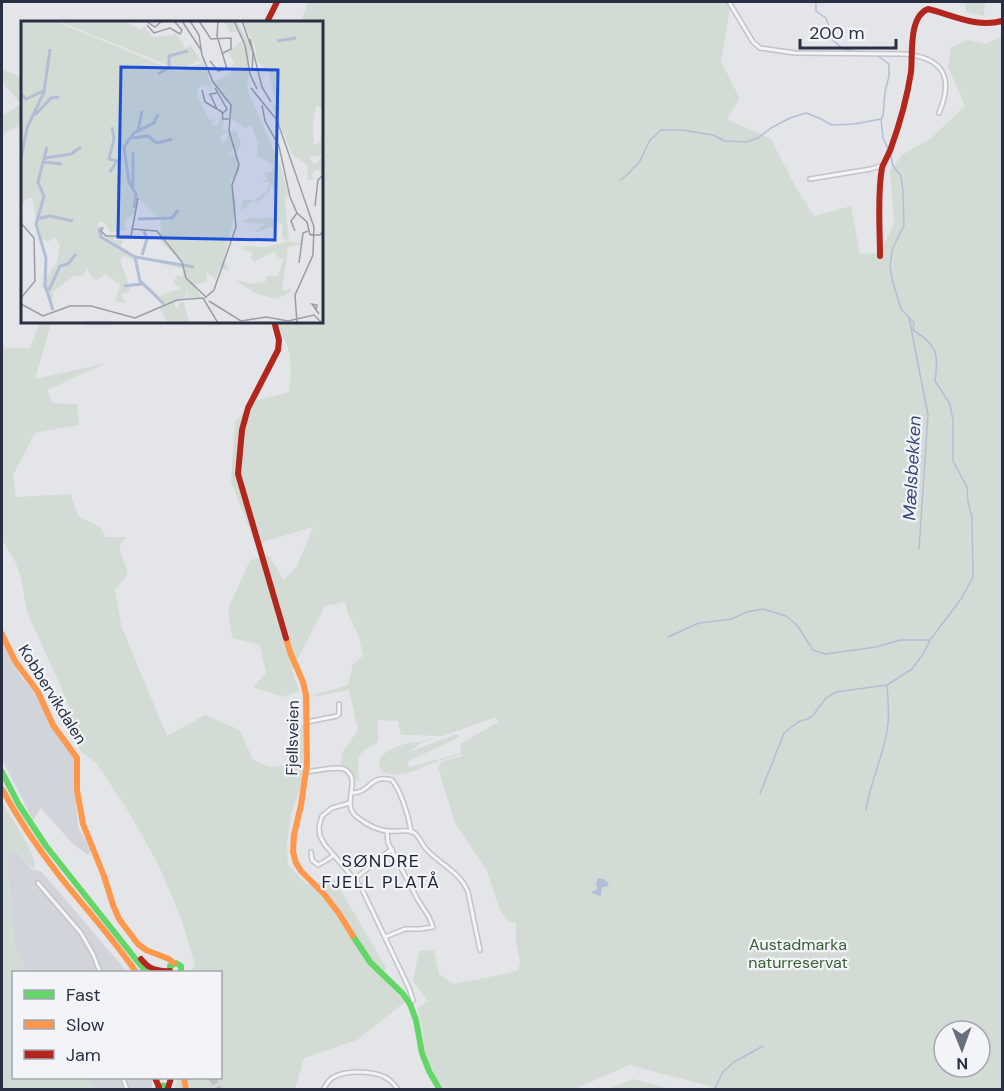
<svg xmlns="http://www.w3.org/2000/svg" width="1004" height="1091" font-family="'DM Sans',sans-serif">
	<style>
		.built { fill: #d2d4dc }
		.green { fill: #d3dcd4; fill-rule: evenodd }
		.water { fill: #b2bed5 }
		.lines { fill: none; stroke-linecap: round; stroke-linejoin: round }
		.stream { stroke: #b2bed5; stroke-width: 1.5 }
		.highway-tunnel { stroke: #bfc1c8; stroke-width: 7; stroke-dasharray: 7 3.5; stroke-linecap: butt }
		.street-casing { stroke: #c2c3c7; stroke-width: 6 }
		.street { stroke: #f3f4f6; stroke-width: 3 }
		.fast { stroke: #63d668; stroke-width: 6 }
		.slow { stroke: #ff974d; stroke-width: 6 }
		.jam { stroke: #b3261e; stroke-width: 6 }
		.labels { text-anchor: middle; stroke-width: 4.5; stroke-linejoin: round; paint-order: stroke }
		.street-label { font-size: 16px; fill: #293044; stroke: #f2f4f8 }
		.park-label { font-size: 16px; fill: #396036; stroke: #f2f4f8 }
		.water-label { font-size: 18px; font-style: italic; fill: #314979; stroke: #f2f4f8 }
		.neighbourhood-label { font-size: 18px; letter-spacing: 1.5px; fill: #1b2134; stroke: #f2f4f8 }
		.inset-river { fill: none; stroke: #b2bed5; stroke-width: 3 }
		.inset-road { fill: none; stroke: #999da7; stroke-width: 1.5 }
		.view { fill: #1d4ed8; fill-opacity: 0.15; stroke: #1d4ed8; stroke-width: 3 }
		.inset-edge { fill: none; stroke: #293044; stroke-width: 3 }
	</style>
	<rect width="100%" height="100%" fill="#e4e5e9"/>
	<path class="built" d="M2,638L21,677L37,695L70,750L75,760L77,767L75,787L78,827L91,850L88,855L72,843L41,808L33,820L2,759Z
		M16,850L31,869L42,872L127,972H29L19,959L13,936L10,893L5,854Z
		M81,1078H152V1089H94L88,1080Z"/>
	<path class="green" d="M308,2H731L721,61L740,99L727,119L771,139L795,186L814,216L851,206L860,254L880,253L894,223L890,171L902,155L931,138L965,106L948,67L951,47L968,40L986,44L1002,36V1089H721L629,1065L575,1089H444C435,1077 427,1061 424,1046C423,1038 423,1030 421,1022C420,1017 418,1014 418,1008L428,1001L413,981L419,951L434,950L439,974L453,984L510,973L518,970L520,962L516,943V923L509,921L500,911L487,871L455,823L438,768L441,762L462,756V754L440,761V759L461,753L460,746L461,744L498,722L496,717L443,736L401,735L398,721L378,720V742L364,750L358,757L359,781L354,778L350,770L341,765L342,753L358,730L349,690L312,697L313,695L348,685L353,664L363,656L359,637L348,614L345,602L325,606L292,670L299,691L285,697L253,687L266,673L260,645L232,638L228,609L250,560L269,556L284,580L297,566L313,527L256,544L231,482L235,422L253,401L289,392C291,380 292,354 286,343C282,335 276,329 273,321H321V22H301ZM944,1031H980V1067H944Z
		M965,2H985L984,16L966,12Z
		M2,69L22,77V125L2,134V116L21,104L2,82Z
		M40,321H52L35,379L107,363L47,390L52,403L77,404L79,425L35,433L13,475L16,497L71,494L78,516L100,527L106,537H126L119,546L128,574L115,590L122,628L167,736L205,715L240,730L253,760L270,767L288,765L292,721L305,726L304,770L300,789L291,815L287,842L288,865L307,884L335,880L386,968L382,978L405,1002L357,1040L304,1058L295,1089H174L178,1078H220V972H191L195,965L181,918L158,864L130,814L97,764L80,751L69,705L27,612L21,578L15,561L2,540V339L5,348H30Z
		M457,734L459,737L407,762L410,767L438,759L439,761L411,772L395,775L382,772C370,752 401,745 415,741V743L435,737L421,743L409,752Z
		M2,801C11,819 35,849 35,868H32L16,850L6,855L10,893L13,936L19,959L29,972H14V1078H81L88,1080L94,1089H2Z
		M633,1079L671,1089H609Z"/>
	<path class="water" d="M598,878L603,879L609,883L607,887H603L601,890V895L600,896L591,893L597,889L596,884Z"/>
	<g class="lines">
		<path class="stream" d="M816,2V11L826,18L833,40L843,49L859,52
			M878,56L889,64V76L885,92L883,116L881,119L883,138L889,151
			M620,180L627,175L640,161L650,140L661,130H682L713,135L725,141L746,142L758,138L771,128L790,118L806,113L821,119L832,125L854,124L881,119
			M909,318L928,415L919,549
			M668,637L699,623L732,619L746,612L763,609L786,616L797,625L813,650L825,654L876,647L900,640H929
			M760,794L784,733L798,722L810,718L814,714L826,698L836,692L887,685L912,669L923,654L930,640L961,599L973,577L972,517L968,502L967,487L953,461V421L950,404L935,381C939,353 937,345 913,330L914,323L901,309L892,279L890,267L892,250L904,225L903,191L901,176L893,166L891,156
			M866,810C870,781 885,754 888,724C889,712 888,698 887,686
			M711,1090L715,1088L723,1072L734,1062L763,1046"/>
		<path class="highway-tunnel" d="M212,1078L219,1090"/>
		<defs>
			<path id="street" d="M729,2L753,42L760,48L795,53L905,54C944,58 954,78 939,113
				M810,179L871,169L881,166
				M307,722L337,716L339,714V704
				M306,772C316,771 339,765 346,770C362,782 340,804 357,817C366,824 378,831 390,831C397,832 406,829 413,832C419,835 422,845 427,850C440,864 461,873 468,892L480,950
				M351,793C372,793 368,774 392,780C401,791 409,817 411,832
				M350,803L332,808L322,816L319,827L320,836L325,845L361,887L409,988L413,1000L410,1004
				M311,852L312,860L318,865L327,860L334,855
				M355,879L380,858L392,849
				M38,883L81,933L93,954L100,972
				M385,937L405,929H420L433,927L429,917L418,900L388,843L387,831
				M123,1078L127,1090
				M323,1090C326,1085 328,1081 332,1078C345,1070 376,1070 388,1079C392,1082 396,1086 398,1090"/>
		</defs>
		<use href="#street" class="street-casing"/>
		<use href="#street" class="street"/>
		<path class="fast" d="M2,772L19,805L46,846L146,972
			M353,936L370,962L403,994L410,1004L416,1020L422,1053L429,1071L440,1090
			M170,972V966L176,963L181,966V972
			M157,1090C161,1084 165,1084 169,1090"/>
		<path class="slow" d="M2,634L15,661L38,692L53,725L77,758V790L83,824L104,876L113,905L119,919L138,944L146,950L169,959L174,963
			M286,638L290,652L303,682L306,695L307,764L301,805L294,835L293,852L296,863L301,871L324,894L338,912L353,936
			M2,789C18,819 37,847 58,874C84,907 112,937 136,972
			M184,1078L186,1090"/>
		<path class="jam" d="M267,22L277,2
			M880,256C880,229 877,195 882,168C883,164 889,154 891,148C900,123 907,98 911,72C913,54 908,17 928,9C953,15 976,28 1002,21
			M274,321L279,340L278,350L248,408L242,430L238,474L286,638
			M141,959C149,969 157,972 170,971
			M155,1078L159,1087
			M168,1088L171,1078"/>
	</g>
	<g class="labels">
		<g class="street-label">
			<text transform="translate(53 694) rotate(58)" y="6">Kobbervikdalen</text>
			<text transform="translate(292 738) rotate(-89)" y="6">Fjellsveien</text>
		</g>
		<g class="park-label">
			<text x="798" y="950">Austadmarka<tspan x="798" dy="18">naturreservat</tspan></text>
		</g>
		<g class="water-label">
			<text transform="translate(912 468) rotate(-87)" y="6">Mælsbekken</text>
		</g>
		<g class="neighbourhood-label">
			<text x="381" y="867">SØNDRE<tspan x="381" dy="21">FJELL PLATÅ</tspan></text>
		</g>
	</g>
	<g transform="translate(21 21)">
		<rect width="302" height="302" fill="#e4e5e9"/>
		<path d="M0,0H33L158,51L183,41L191,69L186,64L177,66L176,73L188,99L197,98L189,103L196,105L200,96L203,99L201,110L207,109L199,116L202,124L209,110L216,111L220,123L216,131L211,128L207,135L215,133L219,143L218,153L209,159L216,185L203,237L208,250L198,247L195,259L185,251L186,260L173,265L180,276L167,277L166,270L164,277L154,281V287H158V281H163L168,301H146L139,289L141,279L118,259L114,239L102,235L99,239L110,270L100,273L105,282L94,280L99,264L84,253L76,259L71,257L66,247L62,255H53L32,271L31,284L35,292L29,285V276L20,264L36,241L39,224L34,217L26,221L18,214L11,177H6L0,186ZM117,177L140,199L139,219L162,243L138,242L162,248V256L156,254L152,262L160,267L138,275L119,257L115,238L99,229L103,215L99,219H94L95,215L82,217L81,205H77V201H83L89,211L105,209L103,200L113,193ZM37,0H104L120,9L123,5L131,16L153,14V10L165,28L169,24L180,39L158,49ZM203,0H216L230,27L226,68L260,146L267,173L264,179L268,221L278,222L281,216V223L267,226L261,269L266,270L269,266L270,271L255,278L234,272L214,259L233,263L244,261L246,255H257L263,237H258L253,230L234,241L230,238L231,231L221,229L222,225L244,226L266,221L261,216V203L254,201L251,203L256,208L249,206L237,211L233,210L244,203L221,201L229,197H256L257,171L250,165L248,171L236,183L233,179L220,190L222,179H234L246,170L249,160L238,162L247,158L243,152L250,151L253,145L236,135L237,121L230,104L224,107L211,99L208,80L204,81L193,61L209,53L213,40L207,32L221,19L216,10L209,12ZM227,0H301V87L295,85L292,103L293,124L299,121V113L301,134L288,136L293,144L301,136V151L294,149L290,155L295,158L286,159L287,145L271,133L251,84L255,85L248,52L236,40L234,25L222,2Z" fill="#d3dcd4" fill-rule="evenodd"/>
		<path class="inset-river" d="M256,20L275,17M137,53L148,46V35L167,30M0,73L5,78L22,70M14,94L30,77L38,76M117,109L121,90M111,117L127,115L136,122L151,118M26,126L17,161L23,175L15,203L25,237L24,264L32,289M112,131V166M24,137L50,133L60,126M0,138L6,107L23,71L29,28M23,141L41,143M89,151L96,140L88,138L93,118L91,106M113,187L115,173L108,161L103,126L113,112L133,102L137,93M15,198L29,195L52,200M117,198L151,197L157,189M78,207L80,216L114,236L119,260L143,283M121,234L126,218L123,210M114,236L173,246M103,265L121,263M28,269L39,245L47,243L55,233M63,302H90"/>
		<path class="inset-road" d="M125,0L134,6L141,0M161,0L180,29M169,0L178,14L181,34L192,61L210,84L208,110L218,144L211,164L215,206L193,269L184,277M178,0L190,18L210,17V28L202,32M213,0L224,24L229,53L236,68M221,0L232,31L231,49M126,4L133,12L149,7L159,13L161,9L153,0M229,18L241,66L250,81M189,40L197,50L206,48L196,15L197,0M194,67L206,88L201,93M230,67L256,99L293,206L292,234L274,274L276,302M181,69L184,81L201,91L202,98H208M241,84L244,100L258,125L269,176L276,192L286,201L289,214M196,88L189,73L196,72M294,185L297,159L302,154M0,202L13,217L14,260L0,277M82,206L80,210L85,215H110L117,177M111,208L136,210L161,241L165,257L185,276M274,210L270,200L276,192M293,213L289,214H299L302,210M278,242L282,212L287,210M188,280L220,300L245,296L267,300L293,294L301,302M0,283L22,295L49,285H70L114,297L156,279L182,277L197,302M295,289L296,284L291,283L298,293"/>
		<path class="view" d="M100,46L257,49L254,219L97,216Z"/>
		<rect width="302" height="302" class="inset-edge"/>
	</g>
	<rect width="1004" height="1091" fill="none" stroke="#293044" stroke-width="6"/>
	<rect x="12" y="971" width="210" height="108" fill="#f2f4f8" stroke="#a2a6b0" stroke-width="1.5"/>
	<rect x="24" y="990" width="30" height="9" fill="#63d668" stroke="#a2a6b0" stroke-width="1.5"/>
	<text x="66" y="1001" font-size="18" fill="#293044">Fast</text>
	<rect x="24" y="1020" width="30" height="9" fill="#ff974d" stroke="#a2a6b0" stroke-width="1.5"/>
	<text x="66" y="1031" font-size="18" fill="#293044">Slow</text>
	<rect x="24" y="1050" width="30" height="9" fill="#b3261e" stroke="#a2a6b0" stroke-width="1.5"/>
	<text x="66" y="1061" font-size="18" fill="#293044">Jam</text>
	<g transform="translate(962 1049) rotate(179)"><circle r="28" fill="#f2f4f8" stroke="#a2a6b0" stroke-width="1.5"/>
	<path d="M0-4.5L10 22L0 15L-10 22Z" fill="#6a6f7e"/>
	<text y="-9" font-size="16" font-weight="bold" text-anchor="middle" fill="#293044">N</text>
	</g>
	<path d="M800 39v9h96v-9" fill="none" stroke="#293044" stroke-width="3"/>
	<text x="809" y="39" font-size="18" fill="#293044" stroke="#f2f4f8" stroke-width="4.5" paint-order="stroke">200 m</text>
</svg>
